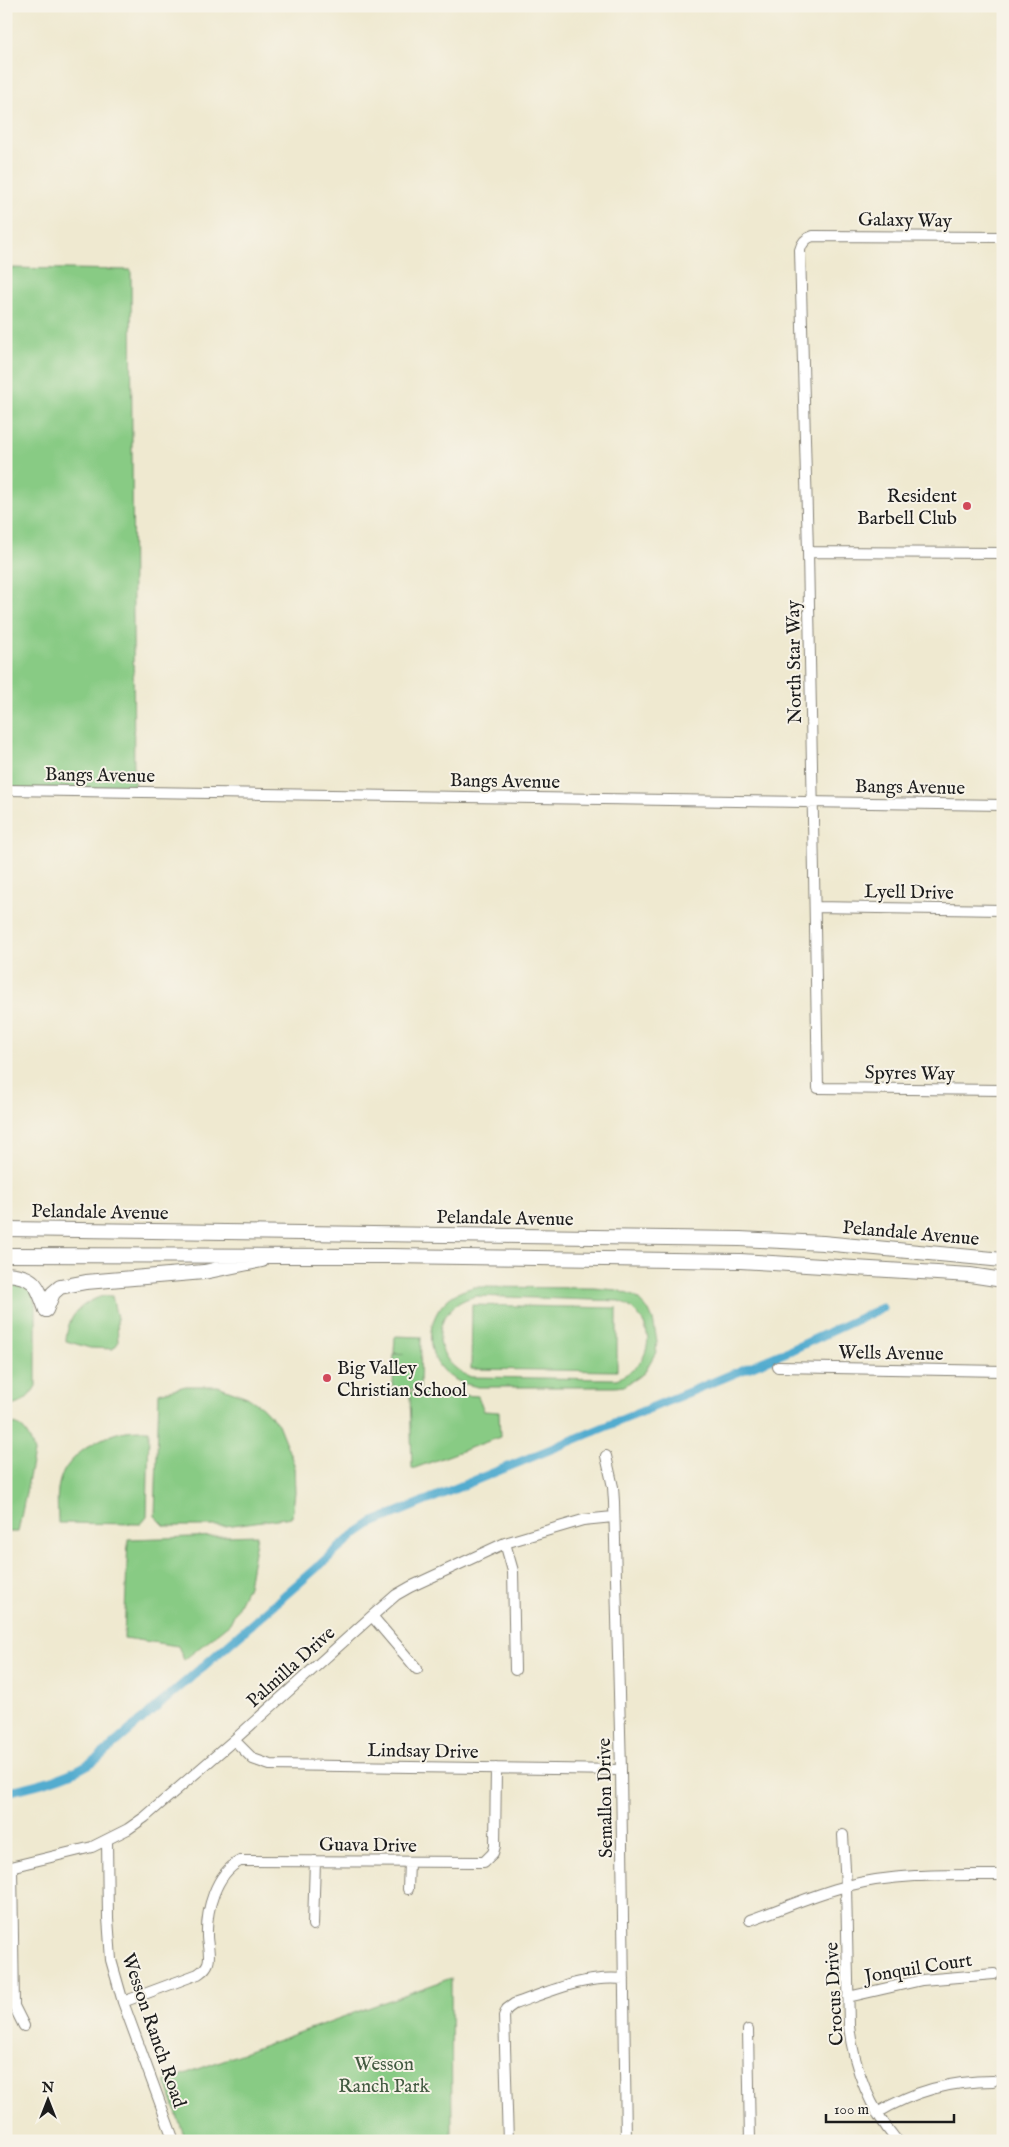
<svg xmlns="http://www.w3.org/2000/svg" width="1009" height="2147" font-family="'IM FELL English',serif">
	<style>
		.green { fill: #88cb84; stroke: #527450; fill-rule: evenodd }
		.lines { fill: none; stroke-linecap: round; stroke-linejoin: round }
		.canal { stroke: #52accf; stroke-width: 9 }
		.street-casing { stroke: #868276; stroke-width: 12 }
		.secondary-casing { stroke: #868276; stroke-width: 16 }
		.street { stroke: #fff; stroke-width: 10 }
		.secondary { stroke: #fff; stroke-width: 14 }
		.poi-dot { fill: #d1495b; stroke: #f7f3e8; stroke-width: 2 }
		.labels { text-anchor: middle; stroke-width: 4; stroke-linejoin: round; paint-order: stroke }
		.street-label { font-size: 19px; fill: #1c1c1c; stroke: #f7f3e8 }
		.poi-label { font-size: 19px; fill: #1c1c1c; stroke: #f7f3e8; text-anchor: end }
		.park-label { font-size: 19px; fill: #425940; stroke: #f7f3e8 }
	</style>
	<rect width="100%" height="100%" fill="#f7f3e8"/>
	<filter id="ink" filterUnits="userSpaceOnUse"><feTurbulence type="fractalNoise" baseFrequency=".02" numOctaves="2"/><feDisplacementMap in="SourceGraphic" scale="10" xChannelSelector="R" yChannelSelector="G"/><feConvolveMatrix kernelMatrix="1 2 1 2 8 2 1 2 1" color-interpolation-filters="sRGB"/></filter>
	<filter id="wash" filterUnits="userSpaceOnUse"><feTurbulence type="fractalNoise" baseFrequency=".0096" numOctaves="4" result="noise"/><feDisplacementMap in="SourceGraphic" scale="20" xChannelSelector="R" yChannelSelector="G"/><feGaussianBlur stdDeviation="1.12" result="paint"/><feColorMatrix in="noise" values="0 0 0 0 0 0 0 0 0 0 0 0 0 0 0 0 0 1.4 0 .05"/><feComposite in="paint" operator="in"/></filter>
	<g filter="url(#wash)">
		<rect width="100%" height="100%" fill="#efe9d0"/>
		<path class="green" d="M6,268L131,270L134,791L6,790Z
			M6,1277L31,1287L36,1308V1386C30,1397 19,1407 6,1406Z
			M474,1287L593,1288L617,1290L636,1297L649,1311L653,1320L657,1341L656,1352L644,1373L624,1386L615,1387H478C471,1385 462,1384 456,1380C425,1365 423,1323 446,1301C454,1293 464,1290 474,1287ZM477,1296L620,1301C658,1320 657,1364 616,1379L471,1377C427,1360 430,1305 477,1296Z
			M103,1296H112L117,1318L118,1343L113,1349L90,1348L66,1341C67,1317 80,1303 103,1296Z
			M472,1305L617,1308V1371L471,1369Z
			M395,1336L421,1337L420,1390L393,1389L394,1354H404L394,1353Z
			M186,1386H218L247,1397L262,1407L278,1424L294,1464L295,1492L292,1517L225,1526H165L155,1516L159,1393Z
			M410,1392L478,1396L484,1411L499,1412L500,1437L412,1469Z
			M6,1422C24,1423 31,1438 34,1453L18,1532H6Z
			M149,1430L147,1517L141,1524L58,1523C58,1510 56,1496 59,1484C64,1457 101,1435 126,1431C133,1430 141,1430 149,1430Z
			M257,1535L248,1586L230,1623L184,1660L178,1646L124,1638L128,1539Z
			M451,1978L452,2141H186L165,2081Z"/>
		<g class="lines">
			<path class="canal" d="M6,1792C39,1784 70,1778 98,1758L354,1535L372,1523L791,1350L882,1308"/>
		</g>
	</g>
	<g filter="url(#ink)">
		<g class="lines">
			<defs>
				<path id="street" d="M1003,237L813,236C806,238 802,242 800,250L808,552L818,1088L1003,1090
					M808,552L1003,553
					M6,790L1003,805
					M815,907L1003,910
					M778,1367L1003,1371
					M606,1456L613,1487L614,1502L621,1770L626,2141
					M505,1543L513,1571L515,1670
					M372,1616L417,1669
					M234,1740L253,1759L270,1765L621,1770
					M843,1835L846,1886L849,2026C854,2069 869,2107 897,2141
					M107,1840L108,1918L111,1960L123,2002L174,2141
					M12,1867L14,2006L24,2026
					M6,1868L92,1847L128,1829L145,1817L234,1740L372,1616L396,1595L410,1587L505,1543L583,1520L613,1517
					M408,1889L409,1862
					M750,1920C782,1909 814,1894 847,1886C897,1873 951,1875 1003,1875
					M313,1925L315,1861
					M848,1997L922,1980L994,1974
					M123,2002L198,1974C202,1971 206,1969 208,1963C211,1955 207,1945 207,1936C206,1911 215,1874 240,1861L484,1862L493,1853L495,1846L496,1768
					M748,2030L750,2141
					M877,2113C914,2091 950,2081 993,2081
					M508,2141L504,2016L507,2009L514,2004C551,1991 585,1975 624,1979"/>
				<path id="secondary" d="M6,1229L740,1239L823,1243L1003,1260
					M6,1255L391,1256L740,1261L970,1275L1003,1280
					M6,1274C35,1276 37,1284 46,1310
					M46,1310L53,1293L60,1287L86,1282L204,1272L262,1260"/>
			</defs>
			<use href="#street" class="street-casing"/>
			<use href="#secondary" class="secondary-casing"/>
			<use href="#street" class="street"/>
			<use href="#secondary" class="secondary"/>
		</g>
	</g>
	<g class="poi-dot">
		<circle cx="967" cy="506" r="5"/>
		<circle cx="327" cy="1378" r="5"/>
	</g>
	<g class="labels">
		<g class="street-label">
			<text transform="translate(905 219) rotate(1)" y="7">Galaxy Way</text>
			<text transform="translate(793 662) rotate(-91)" y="7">North Star Way</text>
			<text transform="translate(100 774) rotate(1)" y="7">Bangs Avenue</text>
			<text transform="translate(505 780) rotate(1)" y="7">Bangs Avenue</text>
			<text transform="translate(910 786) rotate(1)" y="7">Bangs Avenue</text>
			<text transform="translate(909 891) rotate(1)" y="7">Lyell Drive</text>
			<text transform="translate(910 1072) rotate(1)" y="7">Spyres Way</text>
			<text transform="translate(100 1211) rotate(1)" y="7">Pelandale Avenue</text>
			<text transform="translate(505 1217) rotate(1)" y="7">Pelandale Avenue</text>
			<text transform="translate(911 1232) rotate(5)" y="7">Pelandale Avenue</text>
			<text transform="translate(891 1352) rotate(1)" y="7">Wells Avenue</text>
			<text transform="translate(290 1666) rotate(-42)" y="7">Palmilla Drive</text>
			<text transform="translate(423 1750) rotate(1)" y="7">Lindsay Drive</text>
			<text transform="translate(604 1798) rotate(-91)" y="7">Semallon Drive</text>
			<text transform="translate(368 1844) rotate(1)" y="7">Guava Drive</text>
			<text transform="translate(918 1967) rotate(-9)" y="7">Jonquil Court</text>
			<text transform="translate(833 1994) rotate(-93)" y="7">Crocus Drive</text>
			<text transform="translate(155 2030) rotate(71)" y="7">Wesson Ranch Road</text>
		</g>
		<g class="poi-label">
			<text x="957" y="502">Resident<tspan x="957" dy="22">Barbell Club</tspan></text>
			<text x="337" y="1374" text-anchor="start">Big Valley<tspan x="337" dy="22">Christian School</tspan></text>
		</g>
		<g class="park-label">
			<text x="384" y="2070">Wesson<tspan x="384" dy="22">Ranch Park</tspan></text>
		</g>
	</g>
	<rect width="1009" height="2147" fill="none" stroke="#f7f3e8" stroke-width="25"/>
	<g transform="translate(48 2100)" stroke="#f7f3e8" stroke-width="4" paint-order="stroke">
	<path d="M0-4L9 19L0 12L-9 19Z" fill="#1c1c1c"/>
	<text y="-8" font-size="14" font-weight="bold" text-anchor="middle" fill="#1c1c1c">N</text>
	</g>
	<path d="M826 2114v8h128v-8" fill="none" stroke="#1c1c1c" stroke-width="2.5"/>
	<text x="834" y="2114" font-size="15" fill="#1c1c1c" stroke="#f7f3e8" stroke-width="4" paint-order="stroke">100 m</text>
</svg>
